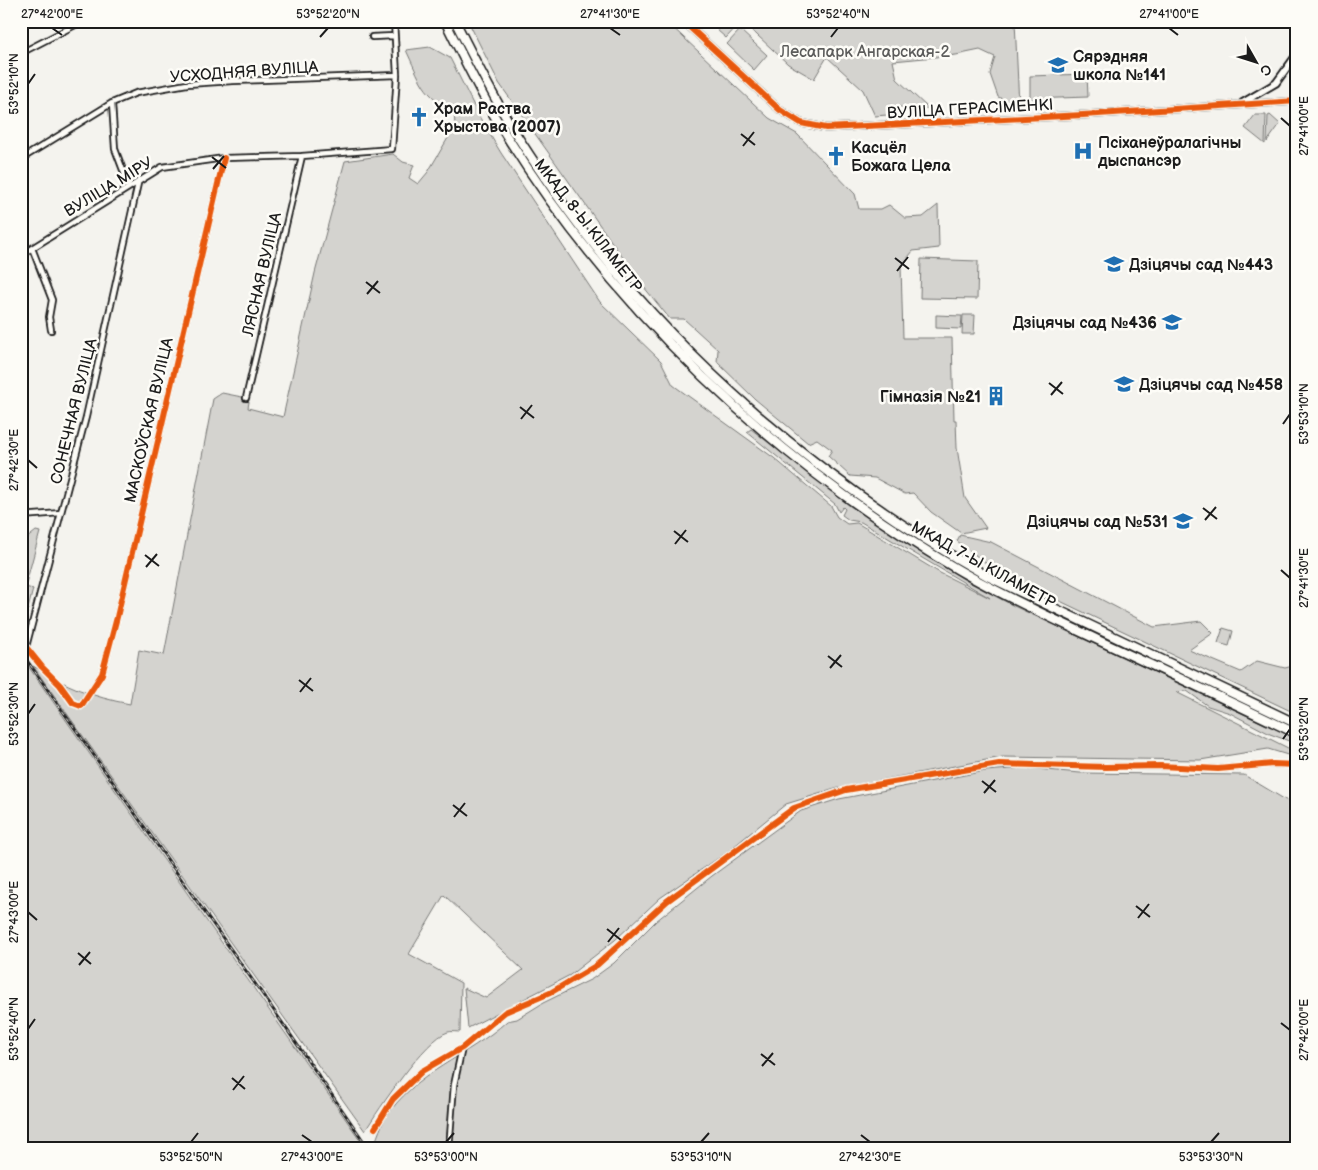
<svg xmlns="http://www.w3.org/2000/svg" width="1318" height="1170" font-family="'Balsamiq Sans',sans-serif">
	<style>
		.green { fill: #d4d3cf; stroke: #787876 }
		.lines { fill: none; stroke-linecap: round; stroke-linejoin: round }
		.minor-casing { stroke: #1c1c1c; stroke-width: 8 }
		.tertiary-casing { stroke: #1c1c1c; stroke-width: 9 }
		.trunk-casing { stroke: #1c1c1c; stroke-width: 11 }
		.minor { stroke: #fdfcf7; stroke-width: 4.5 }
		.tertiary { stroke: #fdfcf7; stroke-width: 5.5 }
		.trunk { stroke: #fdfcf7; stroke-width: 8 }
		.rail-casing { stroke: #1c1c1c; stroke-width: 3 }
		.rail { stroke: #fdfcf7; stroke-width: 1; stroke-dasharray: 4; stroke-linecap: butt }
		.cycleway-casing { stroke: #fdfcf7; stroke-width: 9 }
		.cycleway { stroke: #e8590c; stroke-width: 6 }
		.ticks { fill: none; stroke: #1c1c1c; stroke-width: 2 }
		.labels { text-anchor: middle; stroke-width: 5; stroke-linejoin: round; paint-order: stroke }
		.park-label { font-size: 16px; fill: #5c5c5b; stroke: #fdfcf7 }
		.poi-label { font-size: 16px; font-weight: bold; fill: #1c1c1c; stroke: #fdfcf7; text-anchor: start }
		.street-label { font-size: 16px; fill: #1c1c1c; stroke: #fdfcf7 }
		.neatline { fill: none; stroke: #1c1c1c; stroke-width: 2 }
		.ticks-label { font-size: 12px; text-anchor: middle; fill: #1c1c1c }
	</style>
	<rect width="100%" height="100%" fill="#f4f3ee"/>
	<filter id="ink" filterUnits="userSpaceOnUse"><feTurbulence type="fractalNoise" baseFrequency=".02" numOctaves="2"/><feDisplacementMap in="SourceGraphic" scale="10" xChannelSelector="R" yChannelSelector="G"/><feConvolveMatrix kernelMatrix="1 2 1 2 8 2 1 2 1" color-interpolation-filters="sRGB"/></filter>
	<g filter="url(#ink)">
		<path class="green" d="M468,21H666L769,118L797,134L855,194L859,209H881L889,205L905,218L923,217L938,205L939,248L913,251L901,266L903,338H952L954,420H956L957,448L965,498L986,528L961,533L931,512L913,493L905,494L875,478L850,476L828,456L832,450L817,439L808,443L755,399L717,362L718,350L684,319H670L643,286L499,83Z
			M726,21H734L738,25L726,38L717,30Z
			M742,21H1015L1019,106L998,97L990,74L995,57L980,50L956,55L893,61L897,79L928,108L915,110L889,105L887,115L875,116L863,90L827,57L814,79L788,64Z
			M740,30L767,55L754,70L727,44Z
			M430,47L450,58L480,118L501,153L600,302L661,361L673,385L774,458L831,506L837,517L847,524L857,523L940,573L990,598L861,522L849,520L842,515L845,509L843,507L839,512L835,504L747,432L751,429L850,506L965,580L1014,606L1297,739V744L1270,734L1230,713L1208,706L1187,691L1176,692L1292,750L1291,756L1268,749L1200,760L1002,757L838,788L786,804L727,852L660,898L615,940L570,975L468,1028L464,988L486,998L523,970L444,895L409,954L461,983L460,1032C457,1032 451,1031 448,1032C426,1038 378,1110 365,1131L33,666C67,686 91,697 130,704L139,650L164,655L213,399L222,393L242,397L249,402L248,408L283,417L315,273L345,161L393,154L403,162L414,165L409,178L418,184L428,172L455,126L454,109C424,99 419,77 406,50Z
			M1087,74L1088,97L1030,99V76Z
			M1255,115H1266L1265,144L1245,128Z
			M1270,115L1280,124L1267,142L1268,116Z
			M921,259L978,261L977,299L920,298Z
			M936,315L962,316L961,329L936,328Z
			M963,315H975L974,334H962Z
			M36,531L40,532L25,587L33,589L21,637V543Z
			M960,535L991,542L1154,627L1201,621L1213,633L1189,650L1241,672L1257,661L1285,668L1297,665V714L995,570L957,541Z
			M1223,628L1233,631L1229,646L1218,643Z
			M21,656L363,1144L366,1149H21Z
			M1024,768L1080,773L1244,775L1289,802L1297,800V1149H379L375,1143C378,1135 381,1126 385,1119C413,1073 469,1056 507,1021L517,1019L543,1003L592,979L614,963L656,921L712,876L801,811L839,799L986,771Z"/>
		<g class="lines">
			<defs>
				<path id="minor" d="M372,37L394,36
					M21,53L83,21
					M112,103L115,149L129,186
					M21,159L112,103L136,93L187,84L233,81L397,75
					M32,248L52,300L49,317L51,330
					M21,255L162,167L224,158L302,156L392,149L397,75L394,21
					M246,398L302,156
					M21,516L61,513
					M21,641L42,667L60,685L73,703L81,706L102,674L117,617L224,158
					M26,647L86,417L139,179
					M375,1128L393,1099L422,1071L462,1048L505,1012L550,993L597,965L667,901L794,808L846,790L999,764L1106,767L1160,766L1218,769L1273,764L1297,765
					M449,1149L454,1085L462,1048"/>
				<path id="tertiary" d="M683,21L780,110L801,123L826,128L1083,115L1297,101
					M1242,103L1276,83L1297,54"/>
				<path id="trunk" d="M445,21C463,57 480,93 501,127C614,310 773,461 957,569C1003,596 1052,618 1100,641C1166,672 1232,702 1297,734
					M455,21C472,54 488,87 507,119C523,147 542,174 561,201C673,357 821,483 989,577L1297,724"/>
			</defs>
			<use href="#minor" class="minor-casing"/>
			<use href="#tertiary" class="tertiary-casing"/>
			<use href="#trunk" class="trunk-casing"/>
			<use href="#minor" class="minor"/>
			<use href="#tertiary" class="tertiary"/>
			<use href="#trunk" class="trunk"/>
			<defs>
				<path id="rail" d="M21,652L268,1002L369,1149"/>
			</defs>
			<use href="#rail" class="rail-casing"/>
			<use href="#rail" class="rail"/>
			<defs>
				<path id="cycleway" d="M683,21L780,110L801,123L826,128L1083,115L1297,101
					M21,641L42,667L60,685L73,703L81,706L102,674L117,617L224,158
					M375,1128L393,1099L422,1071L462,1048L505,1012L550,993L597,965L667,901L794,808L846,790L999,764L1106,767L1160,766L1218,769L1273,764L1297,765"/>
			</defs>
			<use href="#cycleway" class="cycleway-casing"/>
			<use href="#cycleway" class="cycleway"/>
		</g>
	</g>
	<path class="ticks" d="M52,28L62,35M610,28L620,35M1169,28L1178,35M320,37L328,28M831,37L838,28M28,84L35,74M1281,118L1290,126M741,134L755,145M743,146L754,132M212,157L226,168M213,169L224,156M895,258L909,269M897,271L908,257M366,282L380,293M367,294L378,281M1049,383L1063,394M1051,395L1062,382M520,407L534,418M521,419L532,405M1283,424L1290,414M28,460L37,468M1203,508L1217,519M1205,520L1216,507M674,531L688,542M675,544L686,530M145,555L159,566M146,567L157,554M1281,570L1290,578M828,656L842,667M830,668L841,655M299,680L313,691M300,692L311,678M28,714L35,704M1283,739L1290,729M982,781L996,792M984,793L995,780M453,805L467,816M454,817L465,803M1136,906L1150,917M28,912L37,920M1138,918L1149,904M607,929L621,940M608,942L619,928M78,953L91,964M79,965L90,952M1281,1023L1290,1030M28,1029L35,1019M761,1054L775,1065M762,1066L773,1053M232,1078L245,1089M233,1090L244,1076M302,1135L312,1142M861,1135L870,1142M191,1142L198,1133M446,1142L454,1133M701,1142L709,1133M1211,1142L1219,1133"/>
	<defs>
		<symbol id="school-bare" viewBox="-9 -9 18 18"><path d="M0-5L7-2L0 1L-7-2ZM-4 1L0 2.5L4 1V4Q0 6-4 4Z" fill="#1f6fb2" stroke="#fdfcf7" stroke-width="2.5" paint-order="stroke"/></symbol>
		<symbol id="church-bare" viewBox="-9 -9 18 18"><path d="M-1.2-6h2.4v3.5h3.3v2.4h-3.3V6h-2.4V-.1h-3.3v-2.4h3.3Z" fill="#1f6fb2" stroke="#fdfcf7" stroke-width="2.5" paint-order="stroke"/></symbol>
		<symbol id="hospital-bare" viewBox="-9 -9 18 18"><path d="M-5-5h3v3.5h4V-5h3V5h-3V1.5h-4V5h-3Z" fill="#1f6fb2" stroke="#fdfcf7" stroke-width="2.5" paint-order="stroke"/></symbol>
		<symbol id="building-bare" viewBox="-9 -9 18 18"><path d="M-4-6H4V6H1V3H-1V6H-4ZM-2.5-4.3h1.7v1.8h-1.7ZM.8-4.3h1.7v1.8H.8ZM-2.5-1h1.7V.8h-1.7ZM.8-1h1.7V.8H.8Z" fill="#1f6fb2" stroke="#fdfcf7" stroke-width="2.5" paint-order="stroke"/></symbol>
	</defs>
	<g fill-rule="evenodd">
		<use href="#school-bare" x="1044" y="51" width="28" height="28"/>
		<use href="#church-bare" x="405" y="103" width="28" height="28"/>
		<use href="#hospital-bare" x="1069" y="137" width="28" height="28"/>
		<use href="#church-bare" x="822" y="142" width="28" height="28"/>
		<use href="#school-bare" x="1100" y="250" width="28" height="28"/>
		<use href="#school-bare" x="1158" y="308" width="28" height="28"/>
		<use href="#school-bare" x="1110" y="370" width="28" height="28"/>
		<use href="#building-bare" x="982" y="382" width="28" height="28"/>
		<use href="#school-bare" x="1169" y="507" width="28" height="28"/>
	</g>
	<g class="labels">
		<g class="park-label">
			<text x="865" y="57">Лесапарк Ангарская-2</text>
		</g>
		<g class="poi-label">
			<text x="1073" y="62">Сярэдняя<tspan x="1073" dy="18">школа №141</tspan></text>
			<text x="434" y="114">Храм Раства<tspan x="434" dy="18">Хрыстова (2007)</tspan></text>
			<text x="1098" y="148">Псіханеўралагічны<tspan x="1098" dy="18">дыспансэр</tspan></text>
			<text x="851" y="153">Касцёл<tspan x="851" dy="18">Божага Цела</tspan></text>
			<text x="1129" y="270">Дзіцячы сад №443</text>
			<text x="1157" y="328" text-anchor="end">Дзіцячы сад №436</text>
			<text x="1139" y="390">Дзіцячы сад №458</text>
			<text x="981" y="402" text-anchor="end">Гімназія №21</text>
			<text x="1168" y="527" text-anchor="end">Дзіцячы сад №531</text>
		</g>
		<g class="street-label">
			<text transform="translate(244 71) rotate(-4)" y="6">УСХОДНЯЯ ВУЛІЦА</text>
			<text transform="translate(970 108) rotate(-3)" y="6">ВУЛІЦА ГЕРАСІМЕНКІ</text>
			<text transform="translate(108 186) rotate(-31)" y="6">ВУЛІЦА МІРУ</text>
			<text transform="translate(589 225) rotate(52)" y="6">МКАД, 8-Ы КІЛАМЕТР</text>
			<text transform="translate(261 274) rotate(-77)" y="6">ЛЯСНАЯ ВУЛІЦА</text>
			<text transform="translate(73 411) rotate(-76)" y="6">СОНЕЧНАЯ ВУЛІЦА</text>
			<text transform="translate(148 420) rotate(-77)" y="6">МАСКОЎСКАЯ ВУЛІЦА</text>
			<text transform="translate(984 564) rotate(29)" y="6">МКАД, 7-Ы КІЛАМЕТР</text>
		</g>
	</g>
	<rect width="1318" height="1170" fill="none" stroke="#fdfcf7" stroke-width="55"/>
	<g transform="translate(1256 62) rotate(129)" stroke="#fdfcf7" stroke-width="4" paint-order="stroke">
	<path d="M0-4L9 19L0 12L-9 19Z" fill="#1c1c1c"/>
	<text y="-8" font-size="14" font-weight="bold" text-anchor="middle" fill="#1c1c1c">С</text>
	</g>
	<rect x="28" y="28" width="1262" height="1114" class="neatline"/>
	<g class="ticks-label">
		<text x="52" y="18">27°42'00"E</text>
		<text x="328" y="18">53°52'20"N</text>
		<text x="610" y="18">27°41'30"E</text>
		<text x="838" y="18">53°52'40"N</text>
		<text x="1169" y="18">27°41'00"E</text>
		<text transform="translate(14 84) rotate(-90)" y="4">53°52'10"N</text>
		<text transform="translate(1304 126) rotate(-90)" y="4">27°41'00"E</text>
		<text transform="translate(1304 414) rotate(-90)" y="4">53°53'10"N</text>
		<text transform="translate(14 460) rotate(-90)" y="4">27°42'30"E</text>
		<text transform="translate(1304 578) rotate(-90)" y="4">27°41'30"E</text>
		<text transform="translate(14 714) rotate(-90)" y="4">53°52'30"N</text>
		<text transform="translate(1304 729) rotate(-90)" y="4">53°53'20"N</text>
		<text transform="translate(14 912) rotate(-90)" y="4">27°43'00"E</text>
		<text transform="translate(14 1029) rotate(-90)" y="4">53°52'40"N</text>
		<text transform="translate(1304 1030) rotate(-90)" y="4">27°42'00"E</text>
		<text x="191" y="1161">53°52'50"N</text>
		<text x="312" y="1161">27°43'00"E</text>
		<text x="446" y="1161">53°53'00"N</text>
		<text x="701" y="1161">53°53'10"N</text>
		<text x="870" y="1161">27°42'30"E</text>
		<text x="1211" y="1161">53°53'30"N</text>
	</g>
</svg>
